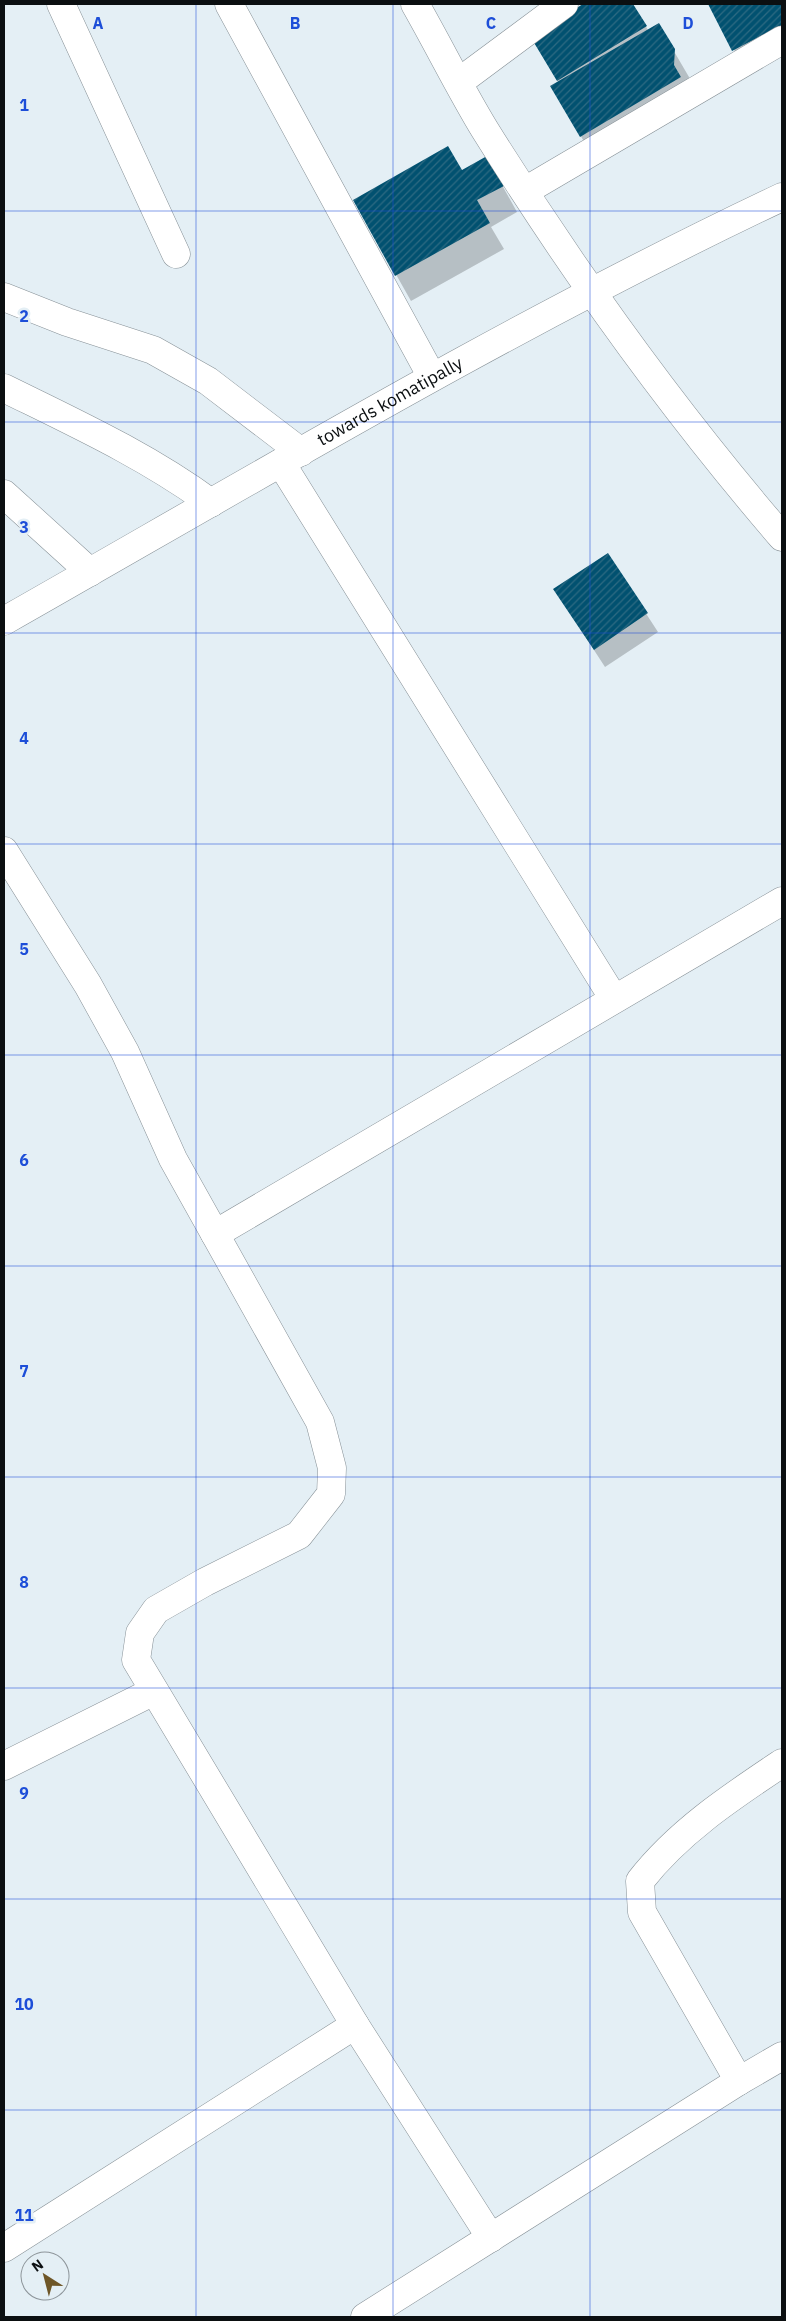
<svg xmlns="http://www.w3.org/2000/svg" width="786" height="2321" font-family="'IBM Plex Sans',sans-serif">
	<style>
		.shadow { fill: #0003 }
		.building { fill: url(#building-hatch) }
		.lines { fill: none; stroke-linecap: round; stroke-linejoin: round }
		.minor-casing { stroke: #879197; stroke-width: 29 }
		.minor { stroke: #fff; stroke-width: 28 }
		.grid { fill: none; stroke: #1d4ed8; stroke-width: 1; stroke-opacity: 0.55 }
		.labels { text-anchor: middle; stroke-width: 5; stroke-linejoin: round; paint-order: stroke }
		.street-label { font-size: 18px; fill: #0b0f11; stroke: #e4eff5 }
		.grid-label { font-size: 16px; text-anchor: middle; font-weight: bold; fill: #1d4ed8; stroke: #e4eff5; stroke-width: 5; stroke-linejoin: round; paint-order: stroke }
	</style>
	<defs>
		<pattern id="building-hatch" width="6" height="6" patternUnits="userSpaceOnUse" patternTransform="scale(1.25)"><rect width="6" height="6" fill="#015170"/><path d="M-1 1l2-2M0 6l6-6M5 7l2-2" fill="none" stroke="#2e6a82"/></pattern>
	</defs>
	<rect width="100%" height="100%" fill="#e4eff5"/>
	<path class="shadow" d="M585,4H632L648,30L658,24L689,77L688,92L596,162L552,87L559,83L531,37Z
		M709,4H782V48L744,68Z
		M487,158L517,212L491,227L504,249L411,301L354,200L462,171Z
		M608,555L658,632L605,667L555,590Z"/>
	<path class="building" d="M583,4H633L647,26L557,81L530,36Z
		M708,4H782V25L732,51Z
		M659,23L675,49L674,65L681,77L580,137L550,86Z
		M448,146L462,170L487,156L504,186L477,200L490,223L395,276L353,200Z
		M608,553L648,613L594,650L553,589Z"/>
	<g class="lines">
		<defs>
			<g id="minor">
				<path d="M61,4L176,254"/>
				<path d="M229,4L432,377"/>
				<path d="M415,4C439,46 460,89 485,130C574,273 672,409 782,537"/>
				<path d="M459,82L564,4"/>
				<path d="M525,191L782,40"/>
				<path d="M4,297L67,322L153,350L208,381L301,452"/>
				<path d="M4,388C75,423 147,456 211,503"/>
				<path d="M281,463L614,999"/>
				<path d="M4,494L90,572"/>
				<path id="s1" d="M4,621C261,475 515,323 782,197"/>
				<path d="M4,851L88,985L125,1052L173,1159L320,1422L332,1468L331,1494L299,1535L205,1582L156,1610L140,1633L136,1660L355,2025L491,2238"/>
				<path d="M215,1234L782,901"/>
				<path d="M4,1766L154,1691"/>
				<path d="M739,2081L642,1912L640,1881C678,1832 731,1797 782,1763"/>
				<path d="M4,2248L355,2025"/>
				<path d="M365,2317L739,2081L782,2056"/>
			</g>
		</defs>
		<use href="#minor" class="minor-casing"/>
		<use href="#minor" class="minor"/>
	</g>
	<path class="grid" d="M196,4V2317M393,4V2317M590,4V2317M4,211H782M4,422H782M4,633H782M4,844H782M4,1055H782M4,1266H782M4,1477H782M4,1688H782M4,1899H782M4,2110H782"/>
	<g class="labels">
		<g class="street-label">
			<text dy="6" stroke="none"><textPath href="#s1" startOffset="444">towards komatipally</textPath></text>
		</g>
	</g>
	<g class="grid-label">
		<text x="98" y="29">A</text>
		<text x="295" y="29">B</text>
		<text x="491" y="29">C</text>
		<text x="688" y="29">D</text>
		<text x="24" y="111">1</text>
		<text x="24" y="322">2</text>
		<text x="24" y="533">3</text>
		<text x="24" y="744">4</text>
		<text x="24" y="955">5</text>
		<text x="24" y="1166">6</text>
		<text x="24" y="1377">7</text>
		<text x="24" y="1588">8</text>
		<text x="24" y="1799">9</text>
		<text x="24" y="2010">10</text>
		<text x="24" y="2221">11</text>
	</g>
	<rect width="786" height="2321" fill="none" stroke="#0b0f11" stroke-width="10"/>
	<g transform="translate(45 2276) rotate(324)"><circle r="24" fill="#e4eff5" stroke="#8d959a"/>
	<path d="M0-4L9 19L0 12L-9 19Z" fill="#6e5627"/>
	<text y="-8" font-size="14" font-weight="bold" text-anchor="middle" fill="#0b0f11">N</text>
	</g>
</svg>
